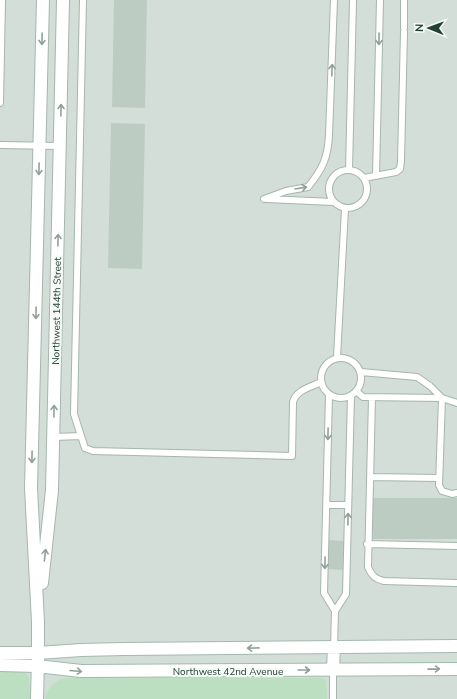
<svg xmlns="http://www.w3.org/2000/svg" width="457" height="699" font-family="'Nunito Sans',sans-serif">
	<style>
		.built { fill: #d2ded7 }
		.green { fill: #bddfc1 }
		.building { fill: #bcccc3 }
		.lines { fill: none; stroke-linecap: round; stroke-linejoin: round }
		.lane-casing { stroke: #a6b6ae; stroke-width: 8 }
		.street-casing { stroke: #a6b6ae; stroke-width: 14 }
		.secondary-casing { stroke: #a2baae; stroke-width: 14 }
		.lane { stroke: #fff; stroke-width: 6 }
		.street { stroke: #fff; stroke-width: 12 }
		.secondary { stroke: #fff; stroke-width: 12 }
		.oneway { stroke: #91a09a }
		.labels { text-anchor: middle; stroke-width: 4; stroke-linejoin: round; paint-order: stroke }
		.street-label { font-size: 10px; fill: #234034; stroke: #f5faf7 }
	</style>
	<rect width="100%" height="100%" fill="#e4eee8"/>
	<path class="built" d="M0,0H457V699H0Z"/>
	<path class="green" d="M0,668C29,671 30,668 30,699H0Z
		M64,678H320L324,679L326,681L327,699H45C46,689 55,681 64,678Z"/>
	<path class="building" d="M114,0H147L145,108L112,107Z
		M111,123L145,124L142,269L108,268Z
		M373,498H457V539H373Z
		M329,540L345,541L344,570L328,569Z"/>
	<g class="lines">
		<defs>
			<path id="lane" d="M404,28V0
				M0,103L2,0
				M0,145L60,146
				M329 189a19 19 0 1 1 38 0a19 19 0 1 1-38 0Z
				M349,170L353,0
				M376,176L380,0
				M364,178L396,172L400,169L401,161L404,32
				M264,199L286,191L308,187C322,170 328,158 329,135L334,0
				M267,199L333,202
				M337,357L345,209
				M321 378a20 20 0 1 1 40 0a20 20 0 1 1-40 0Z
				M361,372L417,377L430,386L442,398L439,485L442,491L452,494L457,493
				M356,391L363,397L442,398L457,403
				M329,395L324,593L335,611L334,647
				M372,398L368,567C372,576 375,579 384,581L457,583
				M81,436L74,414L83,0
				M53,437L81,436L85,448L93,451L292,456L293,402C296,390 311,387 321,382
				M370,477L439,478
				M327,505H348
				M367,544L457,546
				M335,611L346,594L351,396
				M333,699V670"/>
			<path id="street" d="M42,583L52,490L63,0
				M0,653H38
				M38,659V622L31,488L43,0
				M0,665L37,666"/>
			<path id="secondary" d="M38,653L81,650L124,649L457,646
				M37,666L81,671L457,669
				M333,670L334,647
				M37,699L38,659"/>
		</defs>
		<use href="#lane" class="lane-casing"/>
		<use href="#street" class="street-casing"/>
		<use href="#secondary" class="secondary-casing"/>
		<use href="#lane" class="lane"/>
		<use href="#street" class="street"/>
		<use href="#secondary" class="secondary"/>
	</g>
	<defs><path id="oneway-shaft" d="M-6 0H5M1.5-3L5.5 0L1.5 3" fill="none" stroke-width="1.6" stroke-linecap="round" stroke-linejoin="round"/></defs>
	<g class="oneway">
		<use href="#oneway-shaft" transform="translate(42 39) rotate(91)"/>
		<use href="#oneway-shaft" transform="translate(379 39) rotate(91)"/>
		<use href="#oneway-shaft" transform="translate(332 70) rotate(-88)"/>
		<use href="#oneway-shaft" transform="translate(61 110) rotate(-89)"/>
		<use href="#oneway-shaft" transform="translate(39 169) rotate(91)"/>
		<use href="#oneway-shaft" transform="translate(301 188) rotate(-10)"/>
		<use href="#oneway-shaft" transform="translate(58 240) rotate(-89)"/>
		<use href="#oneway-shaft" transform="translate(36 313) rotate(91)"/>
		<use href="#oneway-shaft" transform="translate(54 411) rotate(-89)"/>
		<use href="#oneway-shaft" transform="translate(328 434) rotate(91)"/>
		<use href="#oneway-shaft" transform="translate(32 457) rotate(91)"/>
		<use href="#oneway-shaft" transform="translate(348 519) rotate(-89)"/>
		<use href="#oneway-shaft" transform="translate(45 555) rotate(-84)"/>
		<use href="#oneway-shaft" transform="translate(325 563) rotate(91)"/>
		<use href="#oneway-shaft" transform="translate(253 648) rotate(179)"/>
		<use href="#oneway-shaft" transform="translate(434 669) rotate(-1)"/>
		<use href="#oneway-shaft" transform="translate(304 670)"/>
		<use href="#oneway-shaft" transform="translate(76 671) rotate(5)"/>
	</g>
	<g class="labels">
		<g class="street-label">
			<text transform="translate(56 311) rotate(-89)" y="4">Northwest 144th Street</text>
			<text x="228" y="675">Northwest 42nd Avenue</text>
		</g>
	</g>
	<g transform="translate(429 28) rotate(271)" stroke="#f5faf7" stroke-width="3" paint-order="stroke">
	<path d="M0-3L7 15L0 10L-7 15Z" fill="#234034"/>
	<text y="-6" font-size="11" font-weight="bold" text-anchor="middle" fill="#234034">N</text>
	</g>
</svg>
